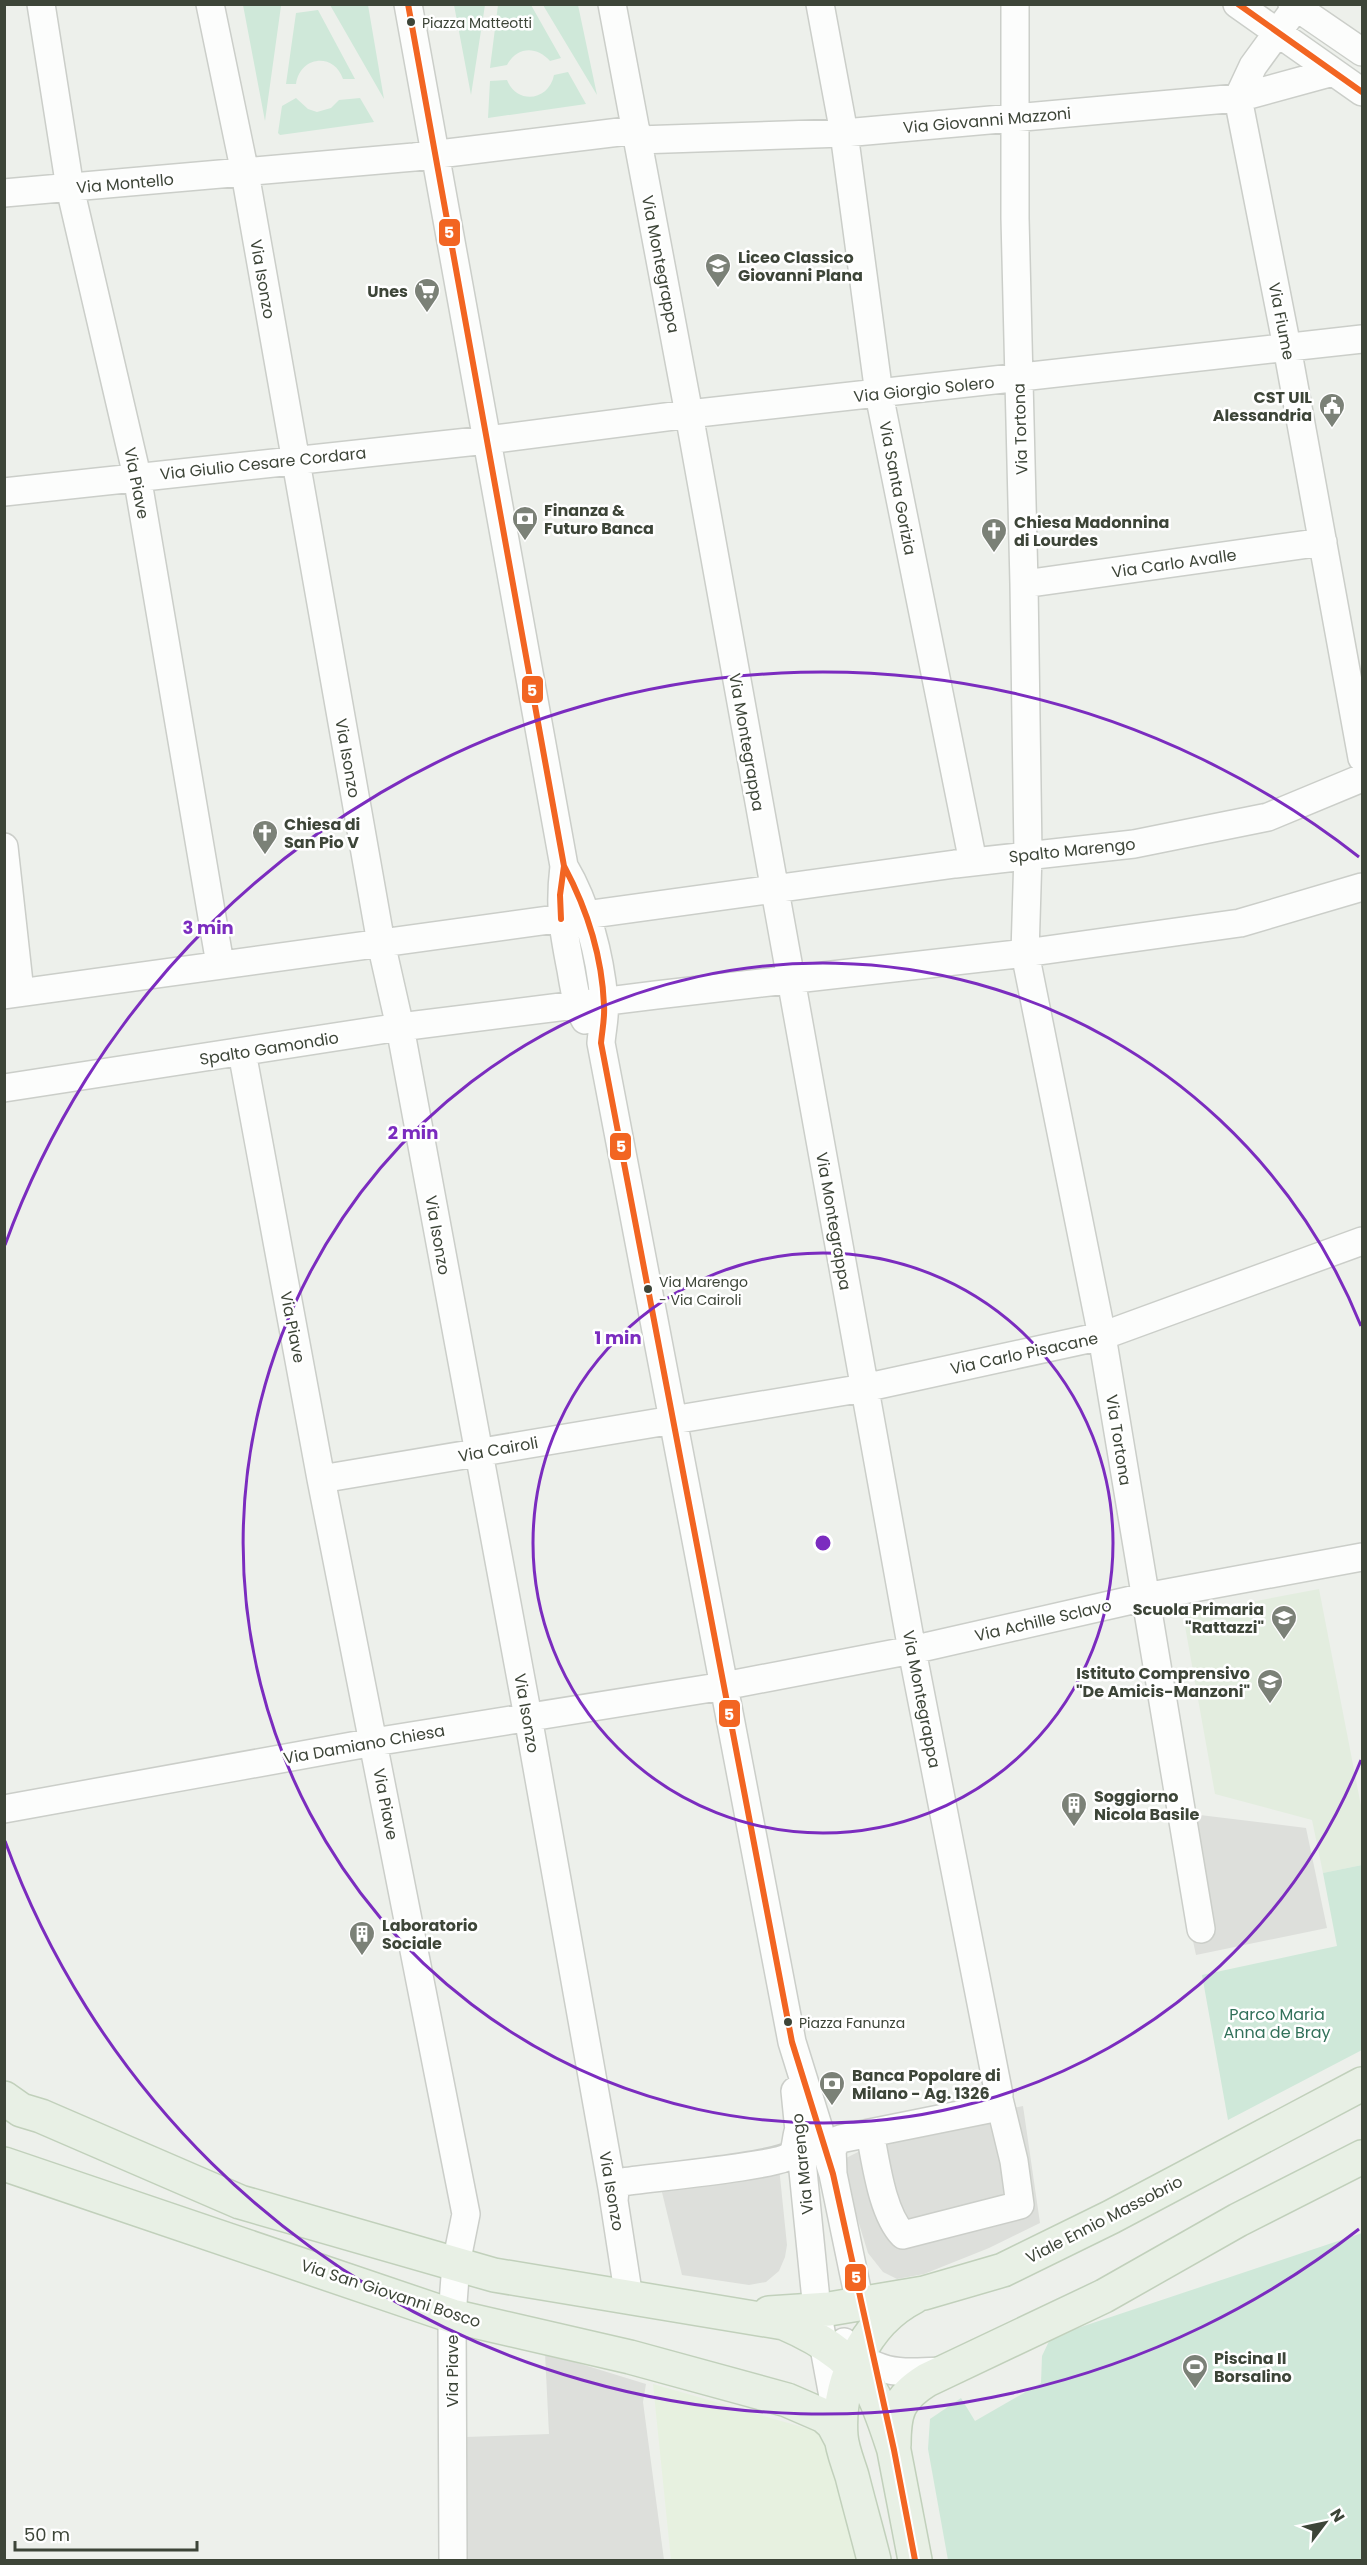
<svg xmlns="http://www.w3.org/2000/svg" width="1367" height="2565" font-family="Poppins,sans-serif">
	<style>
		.commercial { fill: #e7f1e0 }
		.education { fill: #e3eddf }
		.green { fill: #cfe8d9 }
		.parking { fill: #dddfdb }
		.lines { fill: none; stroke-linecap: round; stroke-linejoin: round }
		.minor-casing { stroke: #cbcec9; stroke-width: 30 }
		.major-casing { stroke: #c1d0bb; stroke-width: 36 }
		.minor { stroke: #fcfdfc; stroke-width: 27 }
		.major { stroke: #e8f0e5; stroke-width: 33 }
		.bus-1-casing { stroke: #fff; stroke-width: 10 }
		.bus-1 { stroke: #f26522; stroke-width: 6 }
		.ring { fill: none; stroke: #7b2cbf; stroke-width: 3 }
		.bus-dot { fill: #3d4538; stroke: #fff; stroke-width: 2 }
		.labels { text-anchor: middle; stroke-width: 5; stroke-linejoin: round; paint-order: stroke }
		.bus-label { font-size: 14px; fill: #3d4538; stroke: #fff; text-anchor: start }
		.street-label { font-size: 16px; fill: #3d4538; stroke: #fff }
		.poi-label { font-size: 16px; font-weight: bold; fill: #3d4538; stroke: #fff; text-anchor: start }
		.park-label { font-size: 16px; fill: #32715a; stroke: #fff }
		.centre { fill: #7b2cbf; stroke: #fff; stroke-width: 3 }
		.ring-label { font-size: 18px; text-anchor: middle; font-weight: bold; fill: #7b2cbf; stroke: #fff; stroke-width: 5; stroke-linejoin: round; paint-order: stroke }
		.line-badge { stroke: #fff; stroke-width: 2 }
		.badge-label { font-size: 16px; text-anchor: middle; font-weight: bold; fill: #fff }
	</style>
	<rect width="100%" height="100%" fill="#edf0eb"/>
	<path class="commercial" d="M653,2384L816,2431L824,2436L860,2560H671Z"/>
	<path class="education" d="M1319,1589L1362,1811V1865L1323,1873L1312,1820L1215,1794L1183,1615Z"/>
	<path class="green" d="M278,4L281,6L265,121L243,5Z
		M330,5H368L384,99Z
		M454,5H485L471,95Z
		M498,5H531L561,58L550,61C537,46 517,46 507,65L490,68Z
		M543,5H578L597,95Z
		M318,10L355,79H343C334,52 300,56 296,84H286L296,13Z
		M568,72L586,104L488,118L490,81L507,80C517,105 549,101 554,75Z
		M296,98L308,109L317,112L331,108L339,100L360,98L374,122L280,135L278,133L282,106Z
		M1362,1865V2050L1228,2120L1202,1975L1337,1946L1323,1873Z
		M1362,2233V2560H948L928,2449L930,2419L961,2398L975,2421L1041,2383L1042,2356L1051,2337Z"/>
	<path class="parking" d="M1200,1815L1306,1828L1327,1928L1196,1955L1179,1877Z
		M1023,2106L1040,2223L989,2248L924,2274L897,2279L883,2272L868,2253L845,2178L846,2158L860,2151V2146L853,2140Z
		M779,2167L787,2245L785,2257L779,2271L766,2282L749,2285L682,2275L660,2184Z
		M545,2353L646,2384L643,2402L664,2560H467L465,2437L549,2434Z"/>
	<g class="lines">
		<defs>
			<path id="minor" d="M41,4L70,188L137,476L220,964
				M210,4L245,173L381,943L400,1027L528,1717L612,2188L629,2298
				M408,4L564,866C559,908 563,929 571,970C574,987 576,1004 585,1020
				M612,4L689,414L912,1650L999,2095L996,2105L989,2109L840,2139L832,2148L833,2174
				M820,4L844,133L879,394L973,862
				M1015,4V218L1024,584L1028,854L1025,953L1102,1336L1201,1929
				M1237,4L1362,92
				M1292,4L1362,52
				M1296,7L1253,66L1238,98L1287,347L1362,758
				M638,140L844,133L1238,98L1333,72
				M4,193L414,157L636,130
				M4,492L487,440L689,414L1362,339
				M1024,584L1323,542
				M4,847L20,992
				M564,866C587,905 600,955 604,1000C606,1014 602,1029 601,1043L792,2042L833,2174L860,2304
				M4,995L955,864L1134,844L1268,817L1362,778
				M242,1052L321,1479L466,2214L456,2264L452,2316L453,2560
				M4,1088L400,1027L656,995L1025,953L1240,923L1362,887
				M321,1479L864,1388L1102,1336L1362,1241
				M4,1809L374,1742L724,1686L912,1650L1145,1597L1362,1557
				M795,2091L817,2310L837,2418
				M870,2133C876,2163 882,2213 903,2235L1020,2205L1014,2161L999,2099
				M614,2201L615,2189L622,2182C646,2178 782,2166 792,2154C796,2150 796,2138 798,2132
				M844,2342C874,2376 902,2373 943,2371"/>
			<path id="major" d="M4,2098L21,2110L41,2116L240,2202L494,2275L784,2323C819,2338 857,2361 874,2396C882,2413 888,2432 894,2450
				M4,2164L452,2316L630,2357L787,2400L824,2416L833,2424L841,2439
				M769,2313L829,2309L924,2293L1003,2270L1111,2217L1362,2084
				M890,2430L915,2560
				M894,2445C894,2412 898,2398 927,2380L1104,2296L1238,2220L1362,2157
				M874,2560C867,2532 859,2504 852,2476C848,2463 842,2449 841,2436C837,2382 865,2322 914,2297"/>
		</defs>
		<use href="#minor" class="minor-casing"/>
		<use href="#major" class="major-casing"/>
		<use href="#minor" class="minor"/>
		<use href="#major" class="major"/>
		<defs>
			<path id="bus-1" d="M408,4L564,866L560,895L561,919
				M1238,4L1362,92
				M564,866C587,909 602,957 604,1005C605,1018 602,1031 601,1043L792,2042L833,2174L894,2450L915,2560"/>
		</defs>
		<use href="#bus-1" class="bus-1-casing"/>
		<use href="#bus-1" class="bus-1"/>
	</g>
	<g class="ring">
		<circle cx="823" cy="1543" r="290"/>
		<path d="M1361 1760A580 580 0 1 1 1361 1326"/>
		<path d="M1359 2229A870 870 0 0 1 5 1841M5 1245A870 870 0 0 1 1359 857"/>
	</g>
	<defs>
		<symbol id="school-pin" viewBox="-11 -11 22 30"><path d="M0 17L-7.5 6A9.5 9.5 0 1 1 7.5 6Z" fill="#7b8177" stroke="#fff"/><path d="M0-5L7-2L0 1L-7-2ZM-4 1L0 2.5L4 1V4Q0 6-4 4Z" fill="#fff"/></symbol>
		<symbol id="supermarket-pin" viewBox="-11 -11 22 30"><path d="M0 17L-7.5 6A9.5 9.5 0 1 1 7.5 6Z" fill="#7b8177" stroke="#fff"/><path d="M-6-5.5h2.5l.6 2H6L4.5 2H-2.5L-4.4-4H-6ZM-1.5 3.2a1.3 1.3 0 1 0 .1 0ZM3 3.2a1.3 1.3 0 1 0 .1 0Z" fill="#fff"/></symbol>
		<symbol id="civic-pin" viewBox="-11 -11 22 30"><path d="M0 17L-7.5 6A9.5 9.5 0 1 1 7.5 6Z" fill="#7b8177" stroke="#fff"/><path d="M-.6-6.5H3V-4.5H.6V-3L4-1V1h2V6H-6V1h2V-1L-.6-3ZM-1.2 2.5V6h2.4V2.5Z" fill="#fff"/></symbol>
		<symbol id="bank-pin" viewBox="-11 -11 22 30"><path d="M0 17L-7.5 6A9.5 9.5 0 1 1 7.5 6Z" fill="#7b8177" stroke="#fff"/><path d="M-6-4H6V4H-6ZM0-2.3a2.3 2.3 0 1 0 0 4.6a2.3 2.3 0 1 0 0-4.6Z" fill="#fff"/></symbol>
		<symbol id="church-pin" viewBox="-11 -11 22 30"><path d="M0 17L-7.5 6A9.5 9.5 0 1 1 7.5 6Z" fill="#7b8177" stroke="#fff"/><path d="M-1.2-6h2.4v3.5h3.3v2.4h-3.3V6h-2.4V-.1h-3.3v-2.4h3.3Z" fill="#fff"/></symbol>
		<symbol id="building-pin" viewBox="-11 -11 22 30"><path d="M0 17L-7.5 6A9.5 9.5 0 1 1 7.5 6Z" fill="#7b8177" stroke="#fff"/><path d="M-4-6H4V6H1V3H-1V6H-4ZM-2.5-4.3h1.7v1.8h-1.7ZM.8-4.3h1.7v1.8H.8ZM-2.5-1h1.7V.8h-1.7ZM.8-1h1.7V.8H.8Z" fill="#fff"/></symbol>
		<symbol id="stadium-pin" viewBox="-11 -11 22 30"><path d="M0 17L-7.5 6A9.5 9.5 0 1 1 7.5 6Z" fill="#7b8177" stroke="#fff"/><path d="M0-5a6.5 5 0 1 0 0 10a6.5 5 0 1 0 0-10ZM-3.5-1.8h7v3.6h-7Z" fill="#fff"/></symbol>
	</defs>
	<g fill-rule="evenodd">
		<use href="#school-pin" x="703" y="251" width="30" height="40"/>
		<use href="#supermarket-pin" x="412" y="276" width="30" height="40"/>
		<use href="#civic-pin" x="1317" y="391" width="30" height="40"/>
		<use href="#bank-pin" x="510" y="504" width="30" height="40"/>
		<use href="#church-pin" x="979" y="516" width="30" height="40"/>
		<use href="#church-pin" x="250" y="818" width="30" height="40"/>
		<use href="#school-pin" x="1269" y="1603" width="30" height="40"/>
		<use href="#school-pin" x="1255" y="1667" width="30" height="40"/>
		<use href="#building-pin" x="1059" y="1790" width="30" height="40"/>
		<use href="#building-pin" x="347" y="1919" width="30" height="40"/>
		<use href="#bank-pin" x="817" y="2069" width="30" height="40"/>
		<use href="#stadium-pin" x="1180" y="2352" width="30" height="40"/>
	</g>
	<g class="bus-dot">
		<circle cx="411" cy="22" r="5"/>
		<circle cx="648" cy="1289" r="5"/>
		<circle cx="788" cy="2022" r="5"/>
	</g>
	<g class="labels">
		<g class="bus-label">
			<text x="422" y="28">Piazza Matteotti</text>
			<text x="659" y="1287">Via Marengo<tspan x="659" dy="18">- Via Cairoli</tspan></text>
			<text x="799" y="2028">Piazza Fanunza</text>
		</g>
		<g class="street-label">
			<text transform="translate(987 120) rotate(-5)" y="6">Via Giovanni Mazzoni</text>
			<text transform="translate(125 183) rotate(-5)" y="6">Via Montello</text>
			<text transform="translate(661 264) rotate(79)" y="6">Via Montegrappa</text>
			<text transform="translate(263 279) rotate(80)" y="6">Via Isonzo</text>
			<text transform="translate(1282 321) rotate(79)" y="6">Via Fiume</text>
			<text transform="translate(924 389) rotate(-6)" y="6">Via Giorgio Solero</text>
			<text transform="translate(1020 429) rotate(-92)" y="6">Via Tortona</text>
			<text transform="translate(263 463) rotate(-6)" y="6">Via Giulio Cesare Cordara</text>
			<text transform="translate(137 483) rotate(79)" y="6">Via Piave</text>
			<text transform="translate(898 488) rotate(79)" y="6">Via Santa Gorizia</text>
			<text transform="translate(1174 563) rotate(-8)" y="6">Via Carlo Avalle</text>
			<text transform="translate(747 742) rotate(80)" y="6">Via Montegrappa</text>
			<text transform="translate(348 758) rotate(80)" y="6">Via Isonzo</text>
			<text transform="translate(1072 850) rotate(-6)" y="6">Spalto Marengo</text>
			<text transform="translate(269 1048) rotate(-9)" y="6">Spalto Gamondio</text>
			<text transform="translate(834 1221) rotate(80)" y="6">Via Montegrappa</text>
			<text transform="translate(438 1235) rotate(80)" y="6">Via Isonzo</text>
			<text transform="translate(293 1327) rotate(79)" y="6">Via Piave</text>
			<text transform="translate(1024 1353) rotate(-12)" y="6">Via Carlo Pisacane</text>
			<text transform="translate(1119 1440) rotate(81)" y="6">Via Tortona</text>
			<text transform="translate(498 1449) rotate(-10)" y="6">Via Cairoli</text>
			<text transform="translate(1043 1620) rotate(-13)" y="6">Via Achille Sclavo</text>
			<text transform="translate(922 1699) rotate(79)" y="6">Via Montegrappa</text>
			<text transform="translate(527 1713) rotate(80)" y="6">Via Isonzo</text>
			<text transform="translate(364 1744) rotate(-10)" y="6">Via Damiano Chiesa</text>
			<text transform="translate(386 1804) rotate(79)" y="6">Via Piave</text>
			<text transform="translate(802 2164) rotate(-96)" y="6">Via Marengo</text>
			<text transform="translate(612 2191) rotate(80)" y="6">Via Isonzo</text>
			<text transform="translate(1104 2219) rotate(-27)" y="6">Viale Ennio Massobrio</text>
			<text transform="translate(391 2293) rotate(18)" y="6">Via San Giovanni Bosco</text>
			<text transform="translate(452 2371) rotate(-90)" y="6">Via Piave</text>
		</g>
		<g class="poi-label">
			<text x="738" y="263">Liceo Classico<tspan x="738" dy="18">Giovanni Plana</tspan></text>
			<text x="408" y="297" text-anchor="end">Unes</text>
			<text x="1312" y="403" text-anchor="end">CST UIL<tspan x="1312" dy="18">Alessandria</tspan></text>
			<text x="544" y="516">Finanza &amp;<tspan x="544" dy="18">Futuro Banca</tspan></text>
			<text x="1014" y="528">Chiesa Madonnina<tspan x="1014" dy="18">di Lourdes</tspan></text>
			<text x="284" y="830">Chiesa di<tspan x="284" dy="18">San Pio V</tspan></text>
			<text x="1264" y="1615" text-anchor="end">Scuola Primaria<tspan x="1264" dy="18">"Rattazzi"</tspan></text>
			<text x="1250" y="1679" text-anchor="end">Istituto Comprensivo<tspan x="1250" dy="18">"De Amicis-Manzoni"</tspan></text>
			<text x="1094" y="1802">Soggiorno<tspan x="1094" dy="18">Nicola Basile</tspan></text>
			<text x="382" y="1931">Laboratorio<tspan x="382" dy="18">Sociale</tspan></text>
			<text x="852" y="2081">Banca Popolare di<tspan x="852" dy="18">Milano - Ag. 1326</tspan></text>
			<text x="1214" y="2364">Piscina Il<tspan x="1214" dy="18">Borsalino</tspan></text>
		</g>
		<g class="park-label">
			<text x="1277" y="2020">Parco Maria<tspan x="1277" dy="18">Anna de Bray</tspan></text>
		</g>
	</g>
	<circle cx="823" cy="1543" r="9" class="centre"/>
	<g class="ring-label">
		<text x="208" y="934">3 min</text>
		<text x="413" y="1139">2 min</text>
		<text x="618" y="1344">1 min</text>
	</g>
	<g class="line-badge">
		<rect x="438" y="218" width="23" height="29" rx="6" fill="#f26522"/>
		<rect x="521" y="675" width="23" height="29" rx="6" fill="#f26522"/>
		<rect x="609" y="1132" width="23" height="29" rx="6" fill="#f26522"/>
		<rect x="718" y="1699" width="23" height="29" rx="6" fill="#f26522"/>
		<rect x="844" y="2263" width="23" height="29" rx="6" fill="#f26522"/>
	</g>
	<g class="badge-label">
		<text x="449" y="238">5</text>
		<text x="532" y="696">5</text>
		<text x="621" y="1152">5</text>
		<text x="729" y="1720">5</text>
		<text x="856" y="2283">5</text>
	</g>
	<rect width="1367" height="2565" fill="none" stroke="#3d4538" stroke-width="12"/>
	<g transform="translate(1325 2523) rotate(58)" stroke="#ffffff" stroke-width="4.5" paint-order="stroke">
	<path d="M0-4.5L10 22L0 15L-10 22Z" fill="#3d4538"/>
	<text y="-9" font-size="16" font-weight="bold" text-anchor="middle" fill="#3d4538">N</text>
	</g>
	<path d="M15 2541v9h182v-9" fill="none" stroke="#3d4538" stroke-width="3"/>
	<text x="24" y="2541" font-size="18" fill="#3d4538" stroke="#ffffff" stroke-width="4.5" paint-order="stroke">50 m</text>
</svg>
